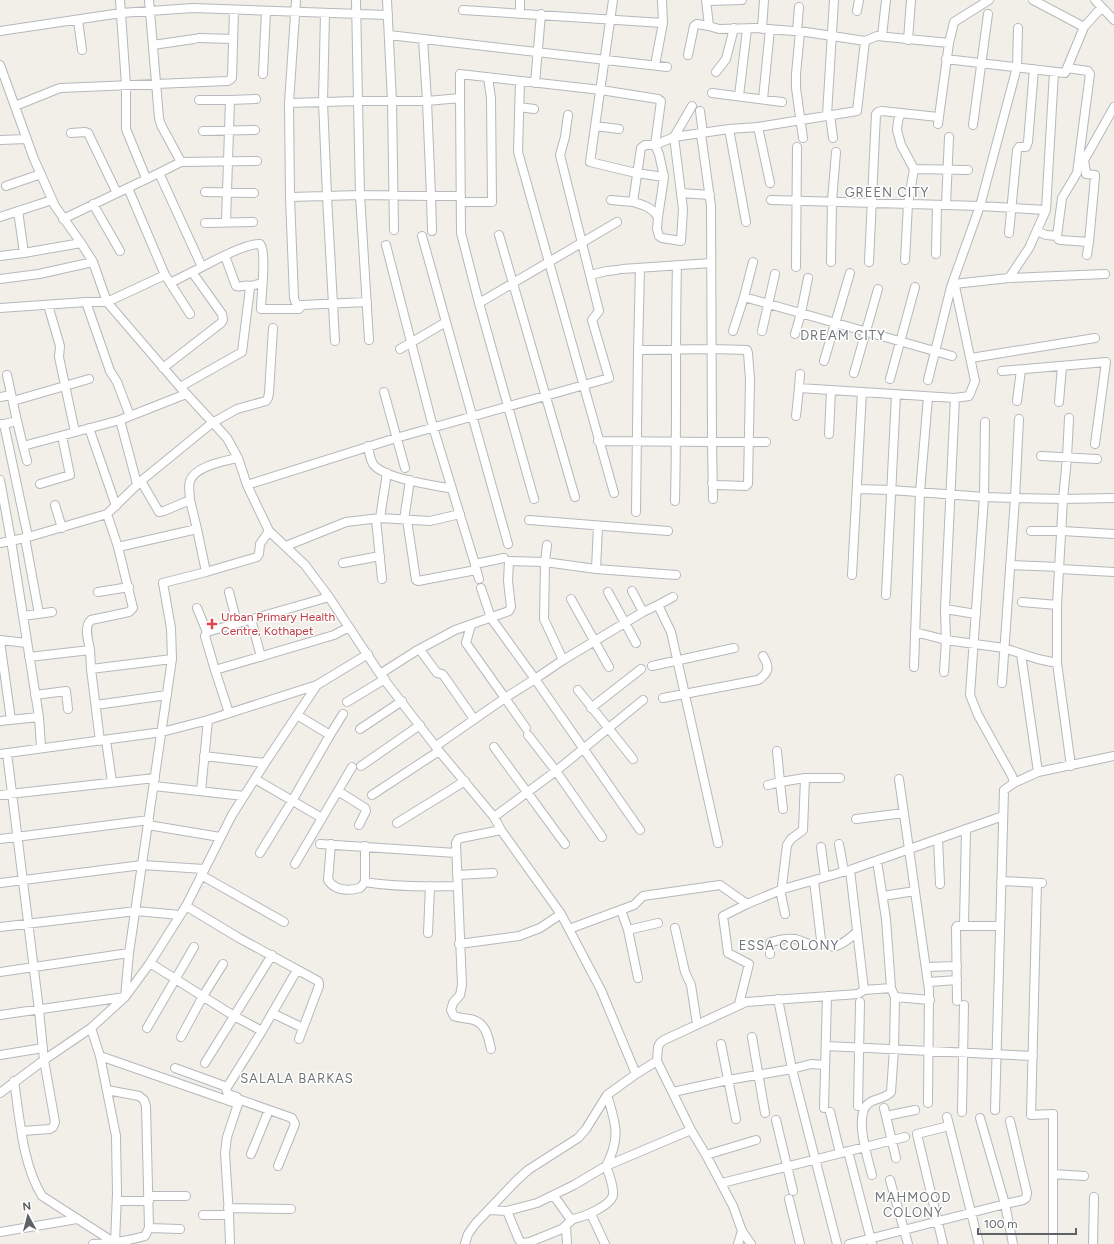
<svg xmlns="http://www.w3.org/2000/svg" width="1114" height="1244" font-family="Figtree,sans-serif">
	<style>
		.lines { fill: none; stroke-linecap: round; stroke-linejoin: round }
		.minor-casing { stroke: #b5b8bc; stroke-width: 10 }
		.minor { stroke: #fff; stroke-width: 8 }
		.health-dot { fill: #e0444e; stroke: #fff; stroke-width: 1.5 }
		.labels { text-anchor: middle; stroke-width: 3; stroke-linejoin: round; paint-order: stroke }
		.health-label { font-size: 12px; fill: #be3a42; stroke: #fff; text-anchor: start }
		.neighbourhood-label { font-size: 13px; letter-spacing: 1px; fill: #70757a; stroke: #fff }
	</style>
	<rect width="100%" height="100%" fill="#f1efe8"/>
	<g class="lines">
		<defs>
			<path id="minor" d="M120,0L126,85V129L146,178
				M149,0L159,118L161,125L181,162
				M356,0L358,101H427L431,196L360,195L369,340
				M387,0L392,101L394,230
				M520,0V13
				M613,0L590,162L636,173L664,177
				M1095,0L1114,20
				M707,1L742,0
				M463,10L663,23
				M857,11L859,0
				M325,13L323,102L327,196L335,341
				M78,20L82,50
				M709,26L719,29L756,28L806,32L865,41L877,36L949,43
				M1084,27L1101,8
				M762,29L764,0
				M0,31L121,13L193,8L388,15
				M797,31L799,7
				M800,32L796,74V88L803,138
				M389,35L667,67
				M882,36L886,0
				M199,38L233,39
				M423,39L427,101L460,98V74L601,90L658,99L661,101L655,145L659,154L664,177L658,217C652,207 643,205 633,202L641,148L645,145H655L674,137L729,129L758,127L857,111L865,41
				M908,40L911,0
				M153,45L194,39
				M688,55L694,26L697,24L709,26L706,0
				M946,59L1065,73L1084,27L1033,0
				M0,65L34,159L55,206L81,243L93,262L107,302L165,275L190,314
				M655,65L663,23L662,0
				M1067,68L1088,71L1090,74L1077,173L1062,198L1057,236L1058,239L1060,240L1089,242L1095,177V175L1086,174L1084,160
				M716,72L726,59L734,28
				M263,74L266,11
				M520,81L518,152L614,493
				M535,83L541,14
				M712,93L782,102
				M739,96L747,29
				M460,98L461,233L479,303L534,499
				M763,99L770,29
				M199,100H230
				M289,103L296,0
				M15,106L60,88L228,81L232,78L234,10
				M519,107L534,109
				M700,111L703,133
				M901,113L898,121L897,130L901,145L914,169L908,204L905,260
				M827,115L834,0
				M830,115L833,138
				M938,124L949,43L954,22L989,0
				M973,125L988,14
				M595,126L619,129
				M758,127L770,183
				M729,129L746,222
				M203,131L255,130
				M71,133L85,132L88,133L117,193
				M0,140L27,139
				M1082,164L1114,107
				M914,169L968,170
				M159,173L181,162L257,161
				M6,186L41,174
				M128,188L165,275
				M205,192L254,193
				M681,193L710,195
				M290,197L360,195L358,101L289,103L290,197L294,298C295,303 297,305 302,305L367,302
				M611,200L633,202
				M771,200L980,206L1046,210
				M461,202H492L491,98L488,77
				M93,204L120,251
				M946,205L949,137
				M18,211L24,253
				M0,217L52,200
				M658,217L657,229L659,236L662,238L681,241L683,209L674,137L692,106
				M63,219L159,173L202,267L192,272
				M226,222L230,100L256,99
				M205,223L253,222
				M432,231L431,196H461
				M1037,231L1046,235L1057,236
				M1009,233L1017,150L1019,147H1026L1028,142L1034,69
				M499,235L575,497
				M422,236L508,544
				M386,245L433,427L475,564L504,558
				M936,254L937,205
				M1087,255L1089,242
				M0,256L24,253L81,243
				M225,256L236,286C239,288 245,284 251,286
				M831,262L832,201L836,152
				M869,262L876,114L878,112L882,111L938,117
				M202,267C215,260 246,243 260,244C267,251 261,297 261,309H299L302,305
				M796,267L797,147
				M622,269L711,263
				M590,275L607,271L617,270
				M1009,278L1029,248L1046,210L1054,72
				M0,279L39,274L93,262
				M954,284L1009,278L1105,274
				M744,297L952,356
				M86,302L110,371L117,382L130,416
				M479,303L617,222
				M48,305L60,346L59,357L75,432
				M0,308L86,302H107L180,387L227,438L238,458L247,485L269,531L305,565L329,597L380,674L439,751L494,817L501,830L561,914L601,990L636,1074
				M733,331L744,297L753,262
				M762,331L775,274
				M795,334L801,313L808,278
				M400,349L446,322
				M638,352L640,268
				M971,358L1095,338
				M824,361L850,273
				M163,368L221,323L223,320L222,314L192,272L170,283
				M1002,371L1106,362L1095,444
				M854,373L878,289
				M7,375L17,421
				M890,379L915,287
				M928,380L951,287L980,206L1017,67L1018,28
				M180,387L242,352L250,288L251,286L262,283
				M799,388L800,374
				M384,392L405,468
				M862,392L955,398L969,396L975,381L955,286L953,283
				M0,397L11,395
				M13,401L89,379
				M1017,401L1021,370
				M1059,402L1062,366
				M796,416L799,388L862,392L852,575
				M1069,418L1067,458L1063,499L1057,605V663L1071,766
				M120,420L137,484
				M985,422L984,497L1015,498L1019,419
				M0,424H4L28,537
				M4,424L17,421L23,446
				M89,428L116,506
				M829,434L831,390
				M598,441L712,442L711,206L701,134
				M368,446C369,452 370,459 373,464C384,479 434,485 452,489
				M1041,456L1097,459
				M27,461L23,446L120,420L186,394
				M0,480L11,540L39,717L41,748
				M141,481L159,512L164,511L190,500L197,529
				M40,484L70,475L62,436
				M247,485L396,438L609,378L592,320L599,311L560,155L565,137L568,115
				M857,489L891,490L984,497L970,695L978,715L1012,776L1014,783
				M713,499L712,442H766
				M190,500C190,494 188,486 190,481C195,466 225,461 238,458
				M675,501C677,422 675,344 677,265
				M55,505L62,528
				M636,512L638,352L640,350L712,349L747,350L748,353L750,380L748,484L746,486L717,485L712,483
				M107,514L118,547
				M380,518L387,473
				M376,519L382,579
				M404,520L410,480
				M407,520L416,580L418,581L476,570
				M529,520L668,531
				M1031,531H1062L1114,534
				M25,538L39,614
				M0,543L25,538L107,514L141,481L212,423L237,409L266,401L268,398L269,393L273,328
				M547,545L545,562L544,619L563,660L535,679L640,830
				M286,546L346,522L380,518L430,521L460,514
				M343,563L380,556
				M475,565L479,579
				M1010,565L1060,567
				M596,569L598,526
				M1060,569L1114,572
				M206,572L257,557L259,554L260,544L269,531
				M481,588L491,618L535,679L505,698L526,728
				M632,591L643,612
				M98,592L129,587
				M229,592L237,623
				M608,592L636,643
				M886,595L896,395
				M571,599L609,667
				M1022,602L1057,605
				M658,605L673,597
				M197,608L207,632
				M945,609L976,614
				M23,616L52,612
				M251,619L261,657
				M915,632L946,640L1004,648L1038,659L1057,663
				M0,640L27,643
				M0,641L11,720
				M420,650L437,673L442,674L444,676L474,719
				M1021,654L1038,772
				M29,657L90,650L91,669L100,741
				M563,660L643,612L658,605L671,632L718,843
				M652,666L734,648
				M914,667L920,492L928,397
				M91,669L172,659
				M215,670L205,636L207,632L329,597
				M944,672L946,640L945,609L955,398
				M380,674L416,651L455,630L509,611L511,607L508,581L509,561L545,562L596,569L676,575
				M1002,683L1015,498L1063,499L1114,498
				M578,690L633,759
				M35,695L66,691L68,709
				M663,698L758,680C769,673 770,667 763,656
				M347,702L385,679
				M96,705L167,695
				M591,708L641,669
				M229,713L215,670L334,635L349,627
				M297,715L330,735
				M0,721L39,717
				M360,729L402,701
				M528,735L556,771L602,837
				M106,740L112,782
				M436,746L505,698L466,643L471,625
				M494,747L565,844
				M777,751L780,782L805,778H840
				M7,753L39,1010L44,1060L55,1122L53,1127L50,1129L22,1131
				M0,754L162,732L208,720L317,685L368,654
				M204,756L265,763
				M361,766L420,725
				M255,779L322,818
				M899,779L929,990L928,1103
				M768,785L780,782L783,809
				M154,786L244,796
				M201,791L208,720
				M338,791L365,808L366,811L359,825
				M0,795L155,778
				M372,795L439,751
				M494,817L556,771L643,700
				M856,819L904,813
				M397,823L465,781
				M148,825L220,837
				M0,839L149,820
				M938,839L940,884
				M320,844L456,853
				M331,844L328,880C335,891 348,891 360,888L365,882V846
				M839,844L844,872
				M821,847L825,877
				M260,853L292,801L330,735L343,714
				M295,864L352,767
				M201,875L284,922
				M457,875L493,873
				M814,881L821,940C833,955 847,940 857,932
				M1001,881L1042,883
				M365,882C395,887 426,887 457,886
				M0,883L142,865L204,869
				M1037,883L1031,1115L1053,1114V1244
				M883,896L915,891
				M186,906L239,938L318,981L319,983V986L299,1039
				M621,910L628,930
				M785,914L781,894L787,845L791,839L803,830L805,778
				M964,925L966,829
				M0,927L136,911L180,915
				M675,928L685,972L691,985L697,1024
				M569,929L634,905L643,896L720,885L747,904
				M428,933L430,886
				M459,944L519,936L540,928L561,914
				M770,954V943L771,942C778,940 787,938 795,939C805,941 813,949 823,942
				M150,963L234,1016L262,1031
				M927,967L957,966
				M0,972L129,953
				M638,978L628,930L658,923
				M929,982L957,980
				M864,990L891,988L886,919L877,861
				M895,997L930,1000
				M957,1001L956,928L957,926H999
				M739,1004L749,964L728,953L723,916L747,904L783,889L850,870L1003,816
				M272,1013L303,1028
				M0,1015L125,997L129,953L172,659L171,628L163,583L206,572L197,529L118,547L133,608L129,612L91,620C83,627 89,642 90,650
				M91,1028L100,1056L116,1136L117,1193L115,1243
				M147,1028L194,947
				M181,1037L203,996L223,964
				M752,1037L765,1113
				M721,1044L736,1119
				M826,1046L1033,1056
				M491,1049C488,1036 486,1022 470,1019C465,1018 459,1018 454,1016L451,1010L453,1003L460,995L462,985L456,843L458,839L461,838L501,830
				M0,1055L43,1048
				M100,1056L238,1104
				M205,1063L272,955
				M825,1065L811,1064L792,1069L837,1244
				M175,1068L227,1087
				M14,1081C20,1119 22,1163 42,1196L115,1243
				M673,1092L728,1080L792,1069L778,999
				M0,1093L44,1060L91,1028L125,997L150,963L186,906L232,815L265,763L317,685
				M238,1099L292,1118L295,1124L278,1166
				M858,1106L860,1002
				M824,1108L827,996
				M884,1108L896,1158
				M995,1110L1004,790L1014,783L1038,772L1114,756
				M830,1112L840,1153
				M962,1112L964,1005
				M886,1116L915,1110
				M947,1117L979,1244
				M980,1118L1005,1204L1023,1200L1026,1198L1027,1193L1010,1121
				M776,1120L793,1191
				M848,1151L872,1244
				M251,1154L269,1110
				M706,1155L756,1140
				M1053,1174L1084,1176
				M872,1175C868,1159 853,1114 869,1103C876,1098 885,1099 891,1092L894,1049L895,997L891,988
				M890,1180L908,1244
				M722,1183L905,1137
				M149,1196H186
				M554,1196L569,1217L573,1219C583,1217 611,1206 613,1195C614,1186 609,1174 606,1166C621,1138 616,1124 607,1095
				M789,1199L800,1244
				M117,1201H149
				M228,1208L291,1209
				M489,1210L507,1211L537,1203L574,1185L606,1166L691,1130
				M507,1211L519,1240L522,1243L530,1242L562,1229L573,1219
				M591,1214L605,1244
				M203,1215H229
				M566,1226L567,1244
				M149,1228L180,1229
				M0,1232L77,1219
				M93,1244C111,1243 128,1241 145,1236L149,1228L146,1106L144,1100L139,1096L107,1090
				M230,1244L229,1215L225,1153L227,1137L239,1101L237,1097L228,1094L226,1089L262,1031L297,970
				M465,1244L468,1234L476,1223L516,1181L528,1170L578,1138L586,1129L607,1095L636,1074L657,1061
				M738,1244L742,1231
				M751,1244L742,1231L733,1206L706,1155L691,1130L657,1061L658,1047L660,1043L664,1040L746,1002L858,994L864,990L850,870
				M849,1244L1005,1204L1013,1244
				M943,1244L917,1134L949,1126
				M1093,1244L1094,1197"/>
		</defs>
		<use href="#minor" class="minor-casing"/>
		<use href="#minor" class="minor"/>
	</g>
	<path class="health-dot" d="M210 618h4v4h4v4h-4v4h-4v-4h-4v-4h4z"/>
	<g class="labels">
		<g class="health-label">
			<text x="221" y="621">Urban Primary Health<tspan x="221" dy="14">Centre, Kothapet</tspan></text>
		</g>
		<g class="neighbourhood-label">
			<text x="887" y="197">GREEN CITY</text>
			<text x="843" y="340">DREAM CITY</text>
			<text x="789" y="950">ESSA COLONY</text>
			<text x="297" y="1083">SALALA BARKAS</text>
			<text x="913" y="1202">MAHMOOD<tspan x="913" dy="15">COLONY</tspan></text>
		</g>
	</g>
	<g transform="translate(28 1216) rotate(353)" stroke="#ffffff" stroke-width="3" paint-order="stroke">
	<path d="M0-3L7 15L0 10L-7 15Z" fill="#5f6368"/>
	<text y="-6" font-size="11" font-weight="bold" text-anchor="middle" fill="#5f6368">N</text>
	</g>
	<path d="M978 1228v6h98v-6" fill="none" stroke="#5f6368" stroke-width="2"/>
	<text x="984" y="1228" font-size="12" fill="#5f6368" stroke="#ffffff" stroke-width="3" paint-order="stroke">100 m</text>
</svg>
